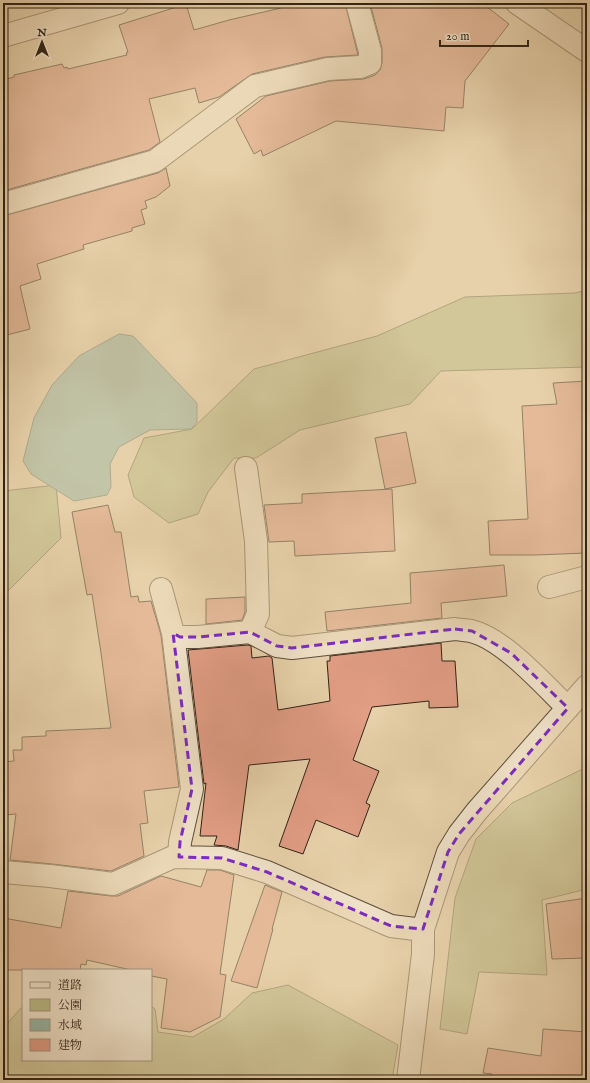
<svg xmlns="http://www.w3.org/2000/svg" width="590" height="1083" font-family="'IM FELL English','Noto Serif JP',serif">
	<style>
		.green { fill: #b9ba86; stroke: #746e4e }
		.water { fill: #97b7a6; stroke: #6e7c6c }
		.building { fill: #e19d85; stroke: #302316 }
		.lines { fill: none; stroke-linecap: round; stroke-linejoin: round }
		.minor-casing { stroke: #5e4e3b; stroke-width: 24 }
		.minor { stroke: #efe1c8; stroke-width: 22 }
		.marked { fill: none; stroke: #7b2cbf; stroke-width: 3; stroke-dasharray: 8 5; stroke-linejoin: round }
	</style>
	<rect width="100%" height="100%" fill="#e7d1aa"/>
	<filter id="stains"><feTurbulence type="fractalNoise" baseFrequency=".005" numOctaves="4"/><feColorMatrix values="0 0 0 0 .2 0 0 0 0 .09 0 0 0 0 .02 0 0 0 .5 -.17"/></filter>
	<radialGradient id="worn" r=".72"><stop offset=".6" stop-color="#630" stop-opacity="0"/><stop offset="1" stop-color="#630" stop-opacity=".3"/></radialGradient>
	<path class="green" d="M587,290V367L441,371L410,404L300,430L256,458H234L208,492L198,514L169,523L134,497L128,475L144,438L192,429L254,369L377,336L465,297L575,293Z
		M56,485L61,538L3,596V491Z
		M587,767V889L542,900L547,975L479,972L467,1034L440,1029L455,898L476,839L512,803Z
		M288,985L398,1045L392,1080H3V1028L23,1006V1060H151V1006L155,1009L158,1032L193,1037L224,1019L252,993Z"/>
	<path class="water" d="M119,334L133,336L197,403V422L191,429L150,430L119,447L110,464L111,487L107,495L74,501L31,474L23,461L34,418L52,385L79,356Z"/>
	<path class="building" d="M280,3H345L358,55L325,57L252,74L219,97L199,103L195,88L149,99L160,142L149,150L3,191V80L14,77V75L62,64L64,68L67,67L68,69L127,55L126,53L128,52L119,25L186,4L194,30L229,20L281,8Z
		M370,3H482L509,24L465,81L463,108L446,107L444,131L336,121L263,156L261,150L254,154L236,119L266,96L330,81L364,79L375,75L380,70L382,63V48Z
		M166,168L170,186L156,197L145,201L147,208L141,210L145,224L132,228V231L83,245L84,249L37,264L41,279L20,286L30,329L3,336V216L158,173Z
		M587,381V553L535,555H490L488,521L528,519L522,406L557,404L553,383Z
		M406,432L416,483L385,489L375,438Z
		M392,489L395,551L295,556L294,541L269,542L264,505L302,503V494Z
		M108,505L115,532H121L131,597L138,596L139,602L151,601L161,635L179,787L144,791L148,823L140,824L144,856L111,871L52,864L10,860L16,814L4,815L3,762L14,761L13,750H22V737L46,736V731L111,728L101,653L92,594L87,595L72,512Z
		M504,565L507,596L441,603L442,618L327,631L325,612L411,603L410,573Z
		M245,597V612L242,620L206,624V599Z
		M441,643L442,661H455L458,707L429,708V701L372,707L353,760L379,771L366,803L370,805L358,837L316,820L303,854L279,846L310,759L249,765L238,850L226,846L214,845L217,836H200L206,783L204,784L188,650L248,645L251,646L252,658L269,656L272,658L278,710L330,701L327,661H330V656Z
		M207,870H220L234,875L220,974L226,975L220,1017L190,1032L161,1028L167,979L151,976V970H131L87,960L86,965L81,964L80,970H3V918L61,928L68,891L111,896H118L161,876L201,887Z
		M265,885L282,892L272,929H273L257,988L231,981Z
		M587,898V958L552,959L546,904Z
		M543,1029L587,1032V1080H492V1074L483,1073L488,1048L541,1056Z"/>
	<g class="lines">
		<defs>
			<path id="minor" d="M517,3L587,51
				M3,36L118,3
				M3,204L155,161L255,86L328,69L360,67L370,63V51L357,3
				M246,468L256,541L258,614L250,632
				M549,587L587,577
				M161,589L173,633L192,789L180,842L179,857
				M173,633L180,637H198L250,632L277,646L292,648L455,629C460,630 466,630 471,631C504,639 543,684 568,708
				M3,872L50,876L113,884L173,857L222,858L267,872L391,926L423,930
				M408,1080L423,954V929L448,852L459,834L477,811L587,686"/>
		</defs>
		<use href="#minor" class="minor-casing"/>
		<use href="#minor" class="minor"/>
	</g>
	<path d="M0 0H590V1083H0ZM455,629L472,631L511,653L568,708L459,834L448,852L423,929L391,926L267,872L222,858L179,857L180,842L192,789L173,633L180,637H198L250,632L277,646L292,648Z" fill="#e7d1aa" fill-opacity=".55" fill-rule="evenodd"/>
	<path class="marked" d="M455,629L472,631L511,653L568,708L459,834L448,852L423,929L391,926L267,872L222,858L179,857L180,842L192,789L173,633L180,637H198L250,632L277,646L292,648Z"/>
	<rect width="590" height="1083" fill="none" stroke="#e7d1aa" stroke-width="16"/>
	<rect x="4" y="4" width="582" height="1075" fill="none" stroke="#302316" stroke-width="2"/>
	<rect x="8" y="8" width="574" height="1067" fill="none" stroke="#302316"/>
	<rect x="22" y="969" width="130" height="92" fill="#efe1c8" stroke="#a39581"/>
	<rect x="30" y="982" width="20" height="6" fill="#efe1c8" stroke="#a39581"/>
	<text x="58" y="989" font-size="12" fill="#302316">道路</text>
	<rect x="30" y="999" width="20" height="12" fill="#b9ba86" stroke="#a39581"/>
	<text x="58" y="1009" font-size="12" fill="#302316">公園</text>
	<rect x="30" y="1019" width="20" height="12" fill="#97b7a6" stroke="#a39581"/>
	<text x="58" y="1029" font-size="12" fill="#302316">水域</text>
	<rect x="30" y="1039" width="20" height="12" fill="#e19d85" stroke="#a39581"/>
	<text x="58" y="1049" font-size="12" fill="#302316">建物</text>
	<g transform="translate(42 42)" stroke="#efe1c8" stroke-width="3" paint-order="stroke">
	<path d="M0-3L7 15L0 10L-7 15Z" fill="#302316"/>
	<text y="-6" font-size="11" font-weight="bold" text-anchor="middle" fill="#302316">N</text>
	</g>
	<path d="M440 40v6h88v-6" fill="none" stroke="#302316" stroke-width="2"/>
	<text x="446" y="40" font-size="12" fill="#302316" stroke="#efe1c8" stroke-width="3" paint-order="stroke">20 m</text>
	<rect width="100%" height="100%" filter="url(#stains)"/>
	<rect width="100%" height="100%" fill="url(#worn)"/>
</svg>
